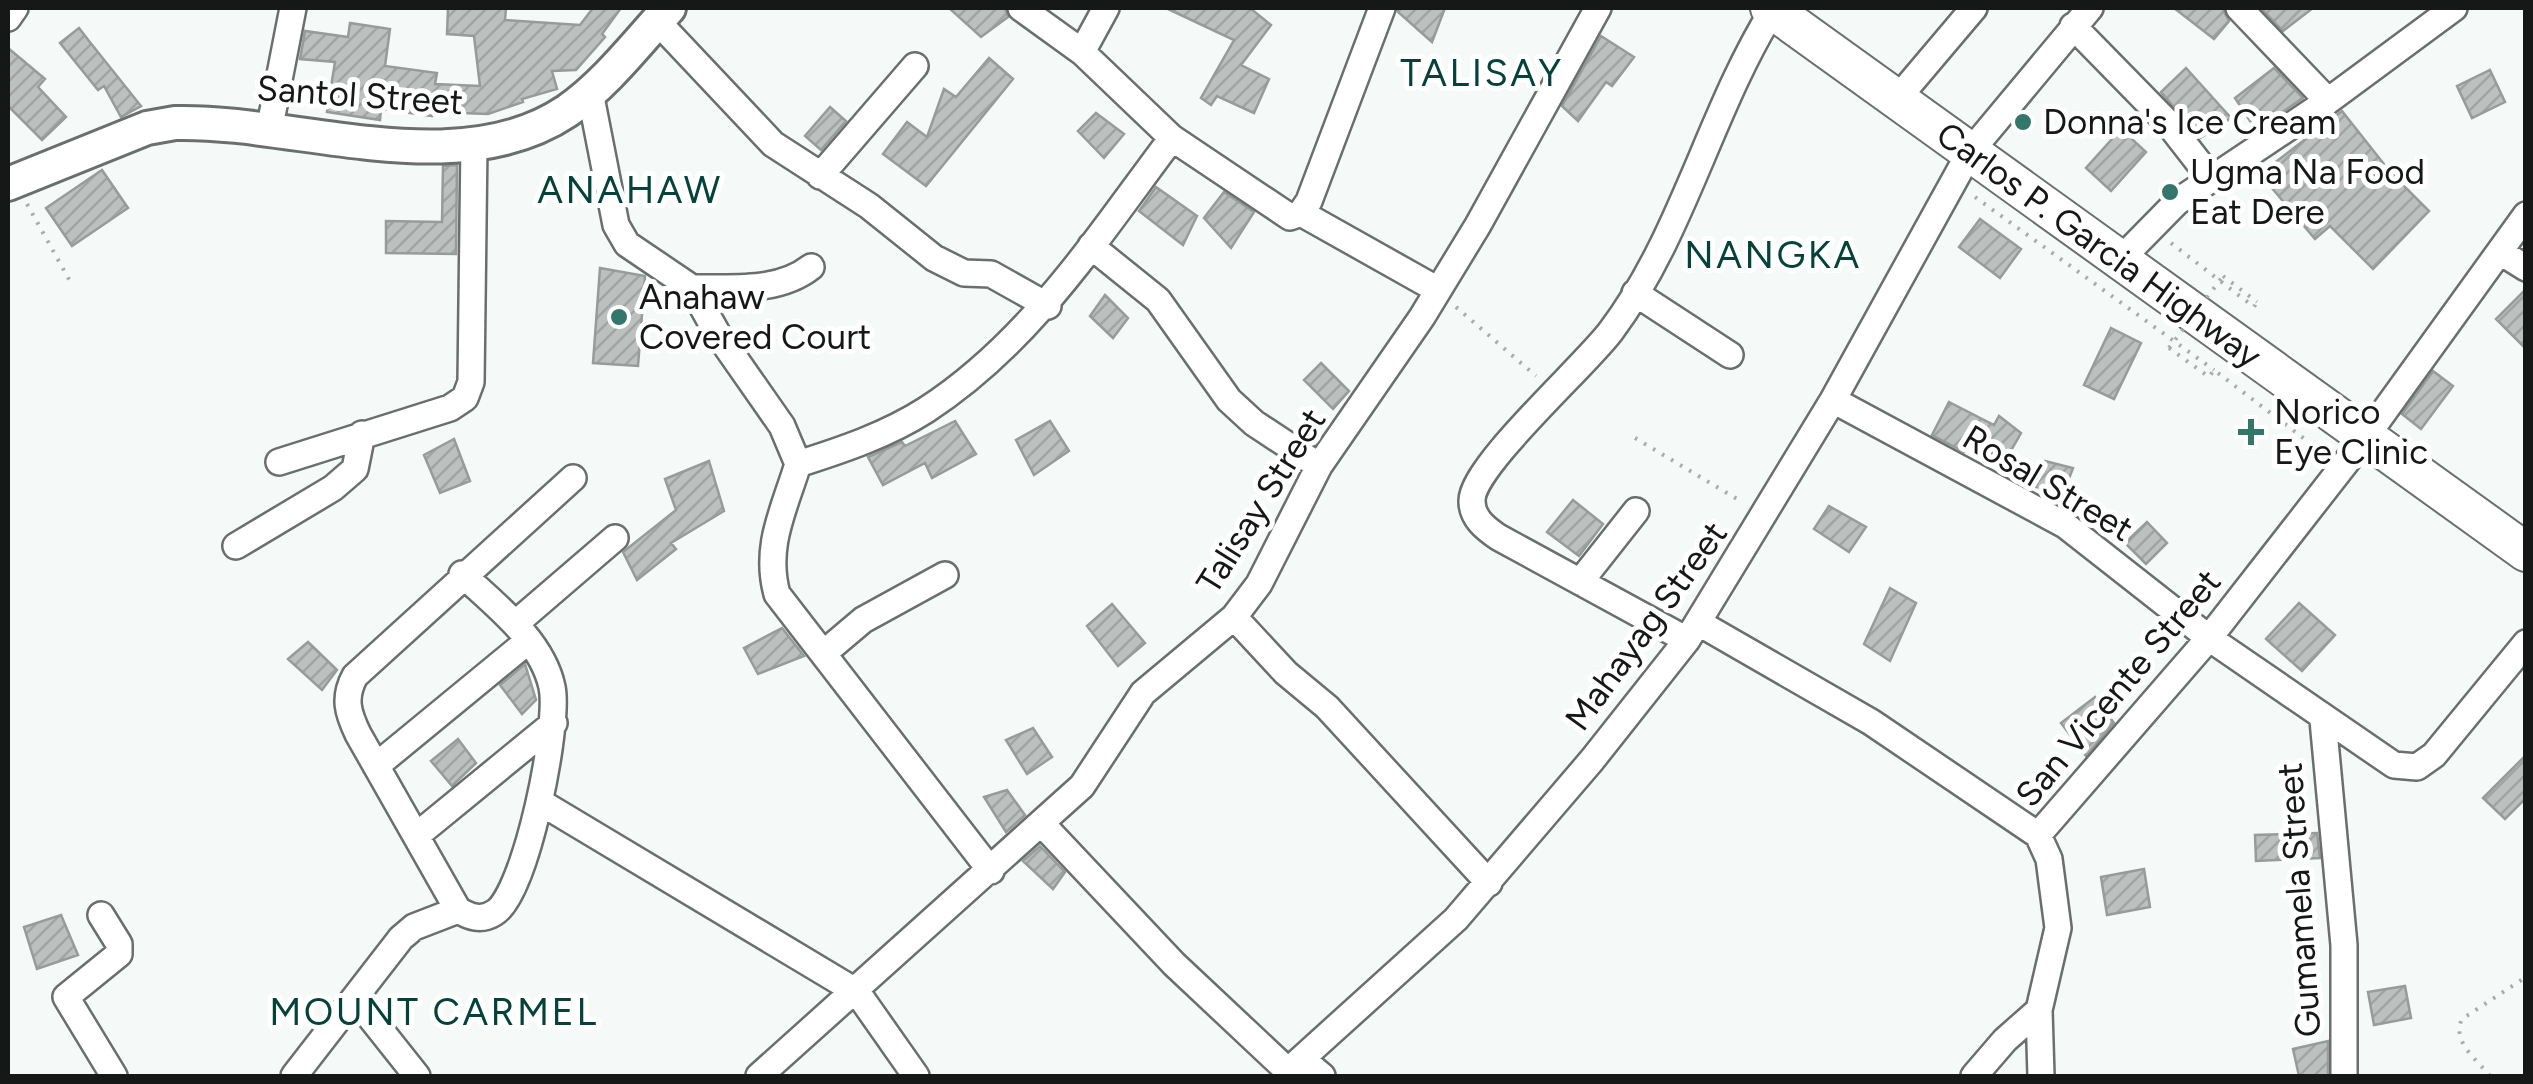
<svg xmlns="http://www.w3.org/2000/svg" width="2533" height="1084" font-family="Figtree,sans-serif">
	<style>
		.building { fill: url(#building-hatch); stroke: #979b9a; stroke-width: 2.5 }
		.lines { fill: none; stroke-linecap: round; stroke-linejoin: round }
		.minor-casing { stroke: #6a6e6d; stroke-width: 30 }
		.major-casing { stroke: #6a6e6d; stroke-width: 38 }
		.highway-casing { stroke: #6a6e6d; stroke-width: 42 }
		.path { stroke: #a9acab; stroke-width: 4; stroke-dasharray: 2.5 8; stroke-linecap: butt }
		.minor { stroke: #fff; stroke-width: 25 }
		.major { stroke: #fff; stroke-width: 32 }
		.highway { stroke: #fff; stroke-width: 38 }
		.path-bridge { stroke: #a9acab; stroke-width: 4; stroke-dasharray: 2.5 8; stroke-linecap: butt }
		.poi-dot { fill: #33776a; stroke: #fff; stroke-width: 4 }
		.labels { text-anchor: middle; stroke-width: 10; stroke-linejoin: round; paint-order: stroke }
		.street-label { font-size: 35px; fill: #161717; stroke: #fff }
		.poi-label { font-size: 35px; fill: #161717; stroke: #fff; text-anchor: start }
		.neighbourhood-label { font-size: 38px; letter-spacing: 2.5px; fill: #05433a; stroke: #fff }
	</style>
	<defs>
		<pattern id="building-hatch" width="6" height="6" patternUnits="userSpaceOnUse" patternTransform="scale(2.5)"><rect width="6" height="6" fill="#bcc0bf"/><path d="M-1 1l2-2M0 6l6-6M5 7l2-2" fill="none" stroke="#a1a4a3"/></pattern>
	</defs>
	<rect width="100%" height="100%" fill="#f5f9f8"/>
	<path class="building" d="M448,8H506L505,20L580,25L593,8H621L602,34L605,37L576,70L552,71L557,89L522,99L523,102L488,114L432,112V116L381,109L380,120L327,112L335,62L300,59L305,31L348,37L350,23L390,29L385,66L437,73L435,84L480,86L474,36L447,34Z
		M949,8H1005L1008,17L981,37Z
		M1166,8H1250L1271,25L1241,65L1269,79L1254,113L1217,96L1211,105L1201,98L1234,40Z
		M1398,8H1445L1432,42L1398,12Z
		M2174,8H2222L2229,21L2214,39Z
		M2261,8H2313L2283,31Z
		M79,28L89,41L141,106L121,117L104,86L98,90L60,43Z
		M1601,36L1634,57L1612,86L1606,82L1578,121L1562,106Z
		M8,48L45,79L38,87L66,117L42,140L8,106Z
		M989,58L1013,79L926,186L883,154L907,122L927,137L944,89L956,97Z
		M2186,68L2231,118L2200,138L2161,92Z
		M2274,68L2303,98L2256,130L2235,98Z
		M2490,70L2505,102L2472,118L2457,86Z
		M830,107L846,121L821,150L805,136Z
		M2342,111L2391,173L2429,211L2373,269L2330,226L2315,239L2260,174Z
		M1096,113L1124,134L1104,158L1078,131Z
		M2121,129L2146,152L2111,191L2086,168Z
		M457,165L456,254L386,253V221L442,222L443,166Z
		M102,170L128,208L72,246L46,208Z
		M1156,187L1197,216L1183,245L1139,211Z
		M1224,192L1254,212L1231,248L1204,218Z
		M1980,219L2021,249L2000,278L1959,247Z
		M600,268L645,276L638,366L593,363Z
		M2526,289V349L2496,319Z
		M1105,295L1128,318L1113,338L1090,316Z
		M2111,328L2141,343L2114,399L2084,385Z
		M1321,363L1349,391L1333,409L1304,380Z
		M2433,371L2453,386L2421,429L2402,414Z
		M1949,402L1994,425L1999,416L2021,433L2005,461L1969,442L1964,452L1932,435Z
		M955,421L976,454L932,478L925,463L883,485L868,457L902,442L905,446Z
		M1050,421L1069,451L1034,475L1016,440Z
		M454,439L470,481L440,493L424,455Z
		M709,461L724,511L671,543L676,549L637,580L623,552L676,510L665,479Z
		M2045,461L2073,468L2063,494L2036,487Z
		M1573,500L1603,524L1579,556L1547,532Z
		M1829,506L1866,527L1849,552L1814,529Z
		M2147,522L2167,543L2146,564L2125,543Z
		M1890,588L1916,603L1890,661L1864,644Z
		M2299,603L2335,635L2302,671L2266,639Z
		M1112,604L1145,643L1118,666L1087,626Z
		M782,628L804,656L758,674L744,648Z
		M308,642L337,670L322,690L288,659Z
		M525,664L536,700L522,714L500,685Z
		M2095,697L2114,723L2086,756L2061,723Z
		M1033,728L1052,757L1027,774L1006,740Z
		M458,739L476,763L452,786L431,761Z
		M2526,755V798L2505,819L2483,798Z
		M1007,790L1025,815L1006,832L984,797Z
		M2317,833L2320,858L2256,861L2255,835Z
		M1040,846L1065,872L1053,889L1023,861Z
		M2144,869L2150,907L2107,915L2101,877Z
		M61,915L78,955L37,969L24,927Z
		M2405,986L2411,1018L2374,1025L2368,992Z
		M2328,1041V1076H2299L2293,1049Z"/>
	<g class="lines">
		<defs>
			<path id="minor" d="M1021,8L1082,52L1172,138L1290,217L1301,213L1309,201L1382,8
				M2239,8L2328,101
				M8,18L15,8
				M657,21L773,144L869,206L934,258L964,273L991,274L1048,306
				M2073,26L2168,123L2210,177
				M1082,52L1106,8
				M590,92L616,225L627,244L692,288L717,333L782,426L798,464C784,510 764,546 777,594L991,871
				M1897,99L1974,8
				M269,131L293,8
				M820,176L915,66
				M1301,213L1438,290
				M1091,246L1158,300L1229,400L1254,423L1319,466
				M2502,253L2526,268
				M2120,260L2177,202L2328,101L2454,8
				M692,288C732,287 778,293 811,267
				M1635,293L1730,355
				M1833,400L2065,525L2209,638L2394,765L2417,767L2434,755L2526,643
				M279,462L450,408L465,398L471,382L474,143
				M798,464C842,450 887,435 926,410C1031,342 1098,236 1172,138
				M236,546L333,488L355,469L362,434
				M462,574C495,605 542,640 552,687C560,724 526,895 494,913C481,921 470,917 458,910L358,734C348,713 343,698 355,676L573,478
				M1580,582L1636,511
				M1234,617L1286,673L1327,707L1489,883
				M1699,623L1871,722L2038,835
				M515,624L615,538
				M1687,640L1498,537C1485,528 1472,518 1472,501C1471,467 1586,365 1611,331C1683,235 1710,111 1773,10
				M824,653L863,620L945,575
				M2323,720L2344,945V1076
				M376,766L528,641
				M540,802L857,992L916,1076
				M1042,824L1174,964L1288,1071L1456,919L1592,760L1687,640L1833,400L1970,152L2090,8
				M2038,835L2209,638L2365,438L2526,215
				M2038,835L2049,859L2058,928L2039,1010L2041,1076
				M416,836L554,723
				M101,915L119,944V954L66,997L114,1076
				M355,998L417,1076
				M1302,1059L1322,1076
				M294,1076L401,938L414,927L458,910
				M759,1076L1082,786L1143,693L1234,617L1259,584L1319,466L1422,317L1478,225L1598,8
				M1974,1076L2005,1040L2039,1010"/>
			<path id="major" d="M8,184L147,128L175,123C296,120 457,185 567,111C605,85 638,42 669,8"/>
			<path id="highway" d="M1770,8L2526,552"/>
		</defs>
		<use href="#minor" class="minor-casing"/>
		<use href="#major" class="major-casing"/>
		<use href="#highway" class="highway-casing"/>
		<path class="path" d="M1975,197L2214,370
			M27,204L71,283
			M2171,243L2254,307L2257,302
			M2223,276L2257,302
			M1456,307L1536,376
			M2169,348L2209,377L2214,370L2323,453
			M1635,438L1742,502
			M2490,1076C2477,1060 2451,1041 2462,1019L2526,977"/>
		<use href="#minor" class="minor"/>
		<use href="#major" class="major"/>
		<use href="#highway" class="highway"/>
		<path class="path-bridge" d="M2169,348L2223,276"/>
	</g>
	<g class="poi-dot">
		<circle cx="2023" cy="122" r="10"/>
		<circle cx="2170" cy="192" r="10"/>
		<circle cx="619" cy="317" r="10"/>
		<path d="M2246 417h10v10h10v10h-10v10h-10v-10h-10v-10h10z"/>
	</g>
	<g class="labels">
		<g class="street-label">
			<text transform="translate(360 95) rotate(4)" y="12">Santol Street</text>
			<text transform="translate(2099 245) rotate(36)" y="12">Carlos P. Garcia Highway</text>
			<text transform="translate(2048 483) rotate(31)" y="12">Rosal Street</text>
			<text transform="translate(1261 501) rotate(-58)" y="12">Talisay Street</text>
			<text transform="translate(1646 626) rotate(-54)" y="12">Mahayag Street</text>
			<text transform="translate(2118 688) rotate(-50)" y="12">San Vicente Street</text>
			<text transform="translate(2299 900) rotate(-94)" y="12">Gumamela Street</text>
		</g>
		<g class="poi-label">
			<text x="2043" y="134">Donna's Ice Cream</text>
			<text x="2190" y="184">Ugma Na Food<tspan x="2190" dy="40">Eat Dere</tspan></text>
			<text x="639" y="309">Anahaw<tspan x="639" dy="40">Covered Court</tspan></text>
			<text x="2274" y="424">Norico<tspan x="2274" dy="40">Eye Clinic</tspan></text>
		</g>
		<g class="neighbourhood-label">
			<text x="1482" y="86">TALISAY</text>
			<text x="630" y="203">ANAHAW</text>
			<text x="1773" y="268">NANGKA</text>
			<text x="434" y="1025">MOUNT CARMEL</text>
		</g>
	</g>
	<rect width="2533" height="1084" fill="none" stroke="#161717" stroke-width="20"/>
</svg>
